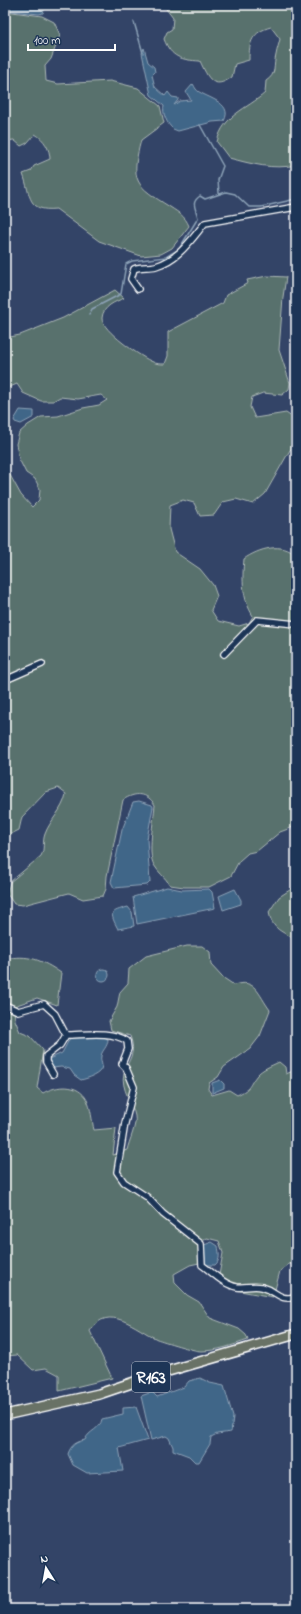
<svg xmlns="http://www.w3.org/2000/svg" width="301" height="1614" font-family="'Indie Flower',sans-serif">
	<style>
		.green { fill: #59716d; stroke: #acb8b6 }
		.water { fill: #416688; stroke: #8da3b8 }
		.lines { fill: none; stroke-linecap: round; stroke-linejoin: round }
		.stream { stroke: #8da3b8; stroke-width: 1.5 }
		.street-casing { stroke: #fff; stroke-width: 8 }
		.primary-casing { stroke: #fff; stroke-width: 12 }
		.street { stroke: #1d3557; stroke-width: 5.5 }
		.primary { stroke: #697266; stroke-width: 9 }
		.labels { text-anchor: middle; stroke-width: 3; stroke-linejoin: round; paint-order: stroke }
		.shield { fill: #1d3557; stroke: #bbc2cd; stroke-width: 1 }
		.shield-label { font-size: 17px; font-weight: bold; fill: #fff }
	</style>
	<rect width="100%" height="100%" fill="#334467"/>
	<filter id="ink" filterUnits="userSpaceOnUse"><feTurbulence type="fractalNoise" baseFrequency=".025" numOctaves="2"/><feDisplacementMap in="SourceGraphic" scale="8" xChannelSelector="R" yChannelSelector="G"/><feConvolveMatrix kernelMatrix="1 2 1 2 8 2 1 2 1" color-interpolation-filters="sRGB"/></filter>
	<g filter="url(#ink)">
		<path class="green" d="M163,5H296V165C273,170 252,164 229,158L217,142C223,115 247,109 265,93L266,81C277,74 273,66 276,55C277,49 279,44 280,39L271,27C252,32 249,42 249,60L235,64L232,77C213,91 208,78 200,61C182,60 171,58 164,39L167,32L172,29L173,18Z
			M5,11L42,16L54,22L60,35L51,59L45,66L46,81L58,84L110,81L138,88L160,106L164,123L141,140C130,182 135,185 170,207C179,213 185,216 189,226L172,248L161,254L141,256L99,241L56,209C27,212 31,196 23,174L31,171L34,166L50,159C50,149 44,139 35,134L27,143L21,146L14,140L5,141Z
			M267,276L286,277L283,297L279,350L290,383L289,389L282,395L263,393L252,397L250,407L255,418L286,413L296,420V444L290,450L265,494L253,504L236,499L223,502L214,515L200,516L194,503L183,500L170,505L169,529L175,552L200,569L213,585L217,596L211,610L218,621L239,626L249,623L253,616C242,598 242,580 244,559C258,549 283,541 296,556V826L280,832L257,851L248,853L239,861L231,876L209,887H184L170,885C165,877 158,872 154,865C147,854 154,819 155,805C147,792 135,792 123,800L107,876L106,889L103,896L83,899L69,893L23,905L14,904L7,894L10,882L41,856C45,849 42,842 45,834C50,820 63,810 66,794L58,788L46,792L22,817L19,830L5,837V466L21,495L32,507L39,500L40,489L35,479L26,473L19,459L16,444L19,433L28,425L41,417L58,416L83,408L99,405L107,400L101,395L78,399L60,397L53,401H41L23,393L17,384L5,389V338L20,335L63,318L115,290L124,298C115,302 103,306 102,318C101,330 142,358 153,362C156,364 161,364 165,364L168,356V332L223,303L226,295L248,283L247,280Z
			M296,886V940C282,931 272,930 269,912L279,897Z
			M187,946H202L210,952L211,965L222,977L234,985C256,978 258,994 270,1010L260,1036L250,1049L224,1067L218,1077L209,1083L208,1089L212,1095L229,1090L237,1095C252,1088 248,1086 257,1075C262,1069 271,1066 279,1062L285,1067L286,1074L293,1071L296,1066V1264H289L280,1271L273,1297L240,1291L218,1281L223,1253L219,1241L207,1238C197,1244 198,1253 199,1263L190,1265L174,1274L175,1283L187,1295L199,1302L210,1318L239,1329L246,1335L248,1340C233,1345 217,1351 201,1351C194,1351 163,1341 157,1339C136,1329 108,1302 90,1331L112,1378L59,1391V1375L46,1368L33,1370L17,1355L5,1356V959C28,954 42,960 61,973L57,1005L37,998L14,1006L15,1020L20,1032L30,1036L43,1050L37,1088L43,1093C57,1085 78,1083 87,1100C91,1108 92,1121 94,1130L116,1128L113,1155L127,1150C129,1141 137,1125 135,1116C133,1104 120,1088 124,1074C128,1059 137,1054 130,1036L111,1030L109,1021L117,1007L120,992L128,983L129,969L146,956Z"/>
		<path class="water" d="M9,5H46L43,13L39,14L11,11Z
			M144,48L148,62L154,67L155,72L152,75L155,87L165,96L168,92L172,97L178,98V100L174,105L180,101L191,100L186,92L193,84C194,85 195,88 196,89C201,97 235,101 224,121L212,122L178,131L173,129C167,124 162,113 164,106L151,95L142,53Z
			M20,410L34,411V417L21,424L15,422L14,420Z
			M139,801L152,805L153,807L147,839L150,882L147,885L114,888L111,882L122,830L133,802Z
			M167,887L182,890L209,889L212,892L215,908L137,924L133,897Z
			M235,889L241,900V904L223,910L219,896Z
			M128,907L132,912L134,926L118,929C109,912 110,912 128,907Z
			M97 975a6 6 0 1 1 12 0a6 6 0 1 1-12 0Z
			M104,1037L108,1039C108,1047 102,1050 101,1056C100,1060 102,1063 102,1066C101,1075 88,1078 81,1080L74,1075L70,1069L61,1067L53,1068L49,1059L62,1053L70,1038Z
			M220,1080L224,1084V1088L212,1093V1083Z
			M212,1242L218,1246C219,1253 221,1260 215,1265H205L204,1245Z
			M200,1378L210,1383L224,1386L233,1417L231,1432L217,1434L211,1437L210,1444L199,1462H195L189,1456L173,1450V1447L169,1438L166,1436L151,1440L141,1396L152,1392L157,1397L184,1387L189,1381Z
			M136,1407L148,1440L119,1448L123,1471L87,1473L73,1465L68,1454C71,1445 76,1442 85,1440C89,1430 100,1430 102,1419L123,1414V1408Z"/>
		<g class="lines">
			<path class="stream" d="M134,22L143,53
				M200,125L223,166L218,180L219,193
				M89,315L92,309L121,294L126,264L132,261L166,257L179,249L198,218C196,208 190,203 200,196L205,199L226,192L235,194L249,207H261L296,199"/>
			<defs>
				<path id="street" d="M138,289L131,279L134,269C141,266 149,268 156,266C179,259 190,241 205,223L296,207
					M224,654L257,620L296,624
					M5,676L10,678L42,664
					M5,1005L18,1011L44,1004L55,1014L66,1035
					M53,1074L46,1062V1056L60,1045L66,1035C84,1035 111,1030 127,1041L128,1049L122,1064L126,1068L134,1087L125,1123L117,1172L124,1182L147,1197L163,1214L201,1244L202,1265C212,1272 224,1285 237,1287C245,1288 253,1285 262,1287C278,1291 277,1301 296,1297"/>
				<path id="primary" d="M5,1415L99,1394L158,1374L296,1334"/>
			</defs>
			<use href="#street" class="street-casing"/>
			<use href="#primary" class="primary-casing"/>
			<use href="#street" class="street"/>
			<use href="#primary" class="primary"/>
		</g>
	</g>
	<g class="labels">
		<rect class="shield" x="132" y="1362" width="38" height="30" rx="3"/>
		<g class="shield-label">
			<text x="151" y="1383">R163</text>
		</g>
	</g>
	<rect width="301" height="1614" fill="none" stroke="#1d3557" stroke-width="20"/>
	<rect x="10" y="10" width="281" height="1594" fill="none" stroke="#fff" stroke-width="1.5" filter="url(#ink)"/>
	<g transform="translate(46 1568) rotate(349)" stroke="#1d3557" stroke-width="3" paint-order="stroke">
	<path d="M0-3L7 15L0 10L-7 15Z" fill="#ffffff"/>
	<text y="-6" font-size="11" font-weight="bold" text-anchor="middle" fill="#ffffff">N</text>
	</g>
	<path d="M28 44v6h87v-6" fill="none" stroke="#ffffff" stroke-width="2"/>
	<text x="34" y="44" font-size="12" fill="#ffffff" stroke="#1d3557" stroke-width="3" paint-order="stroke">100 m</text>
</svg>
